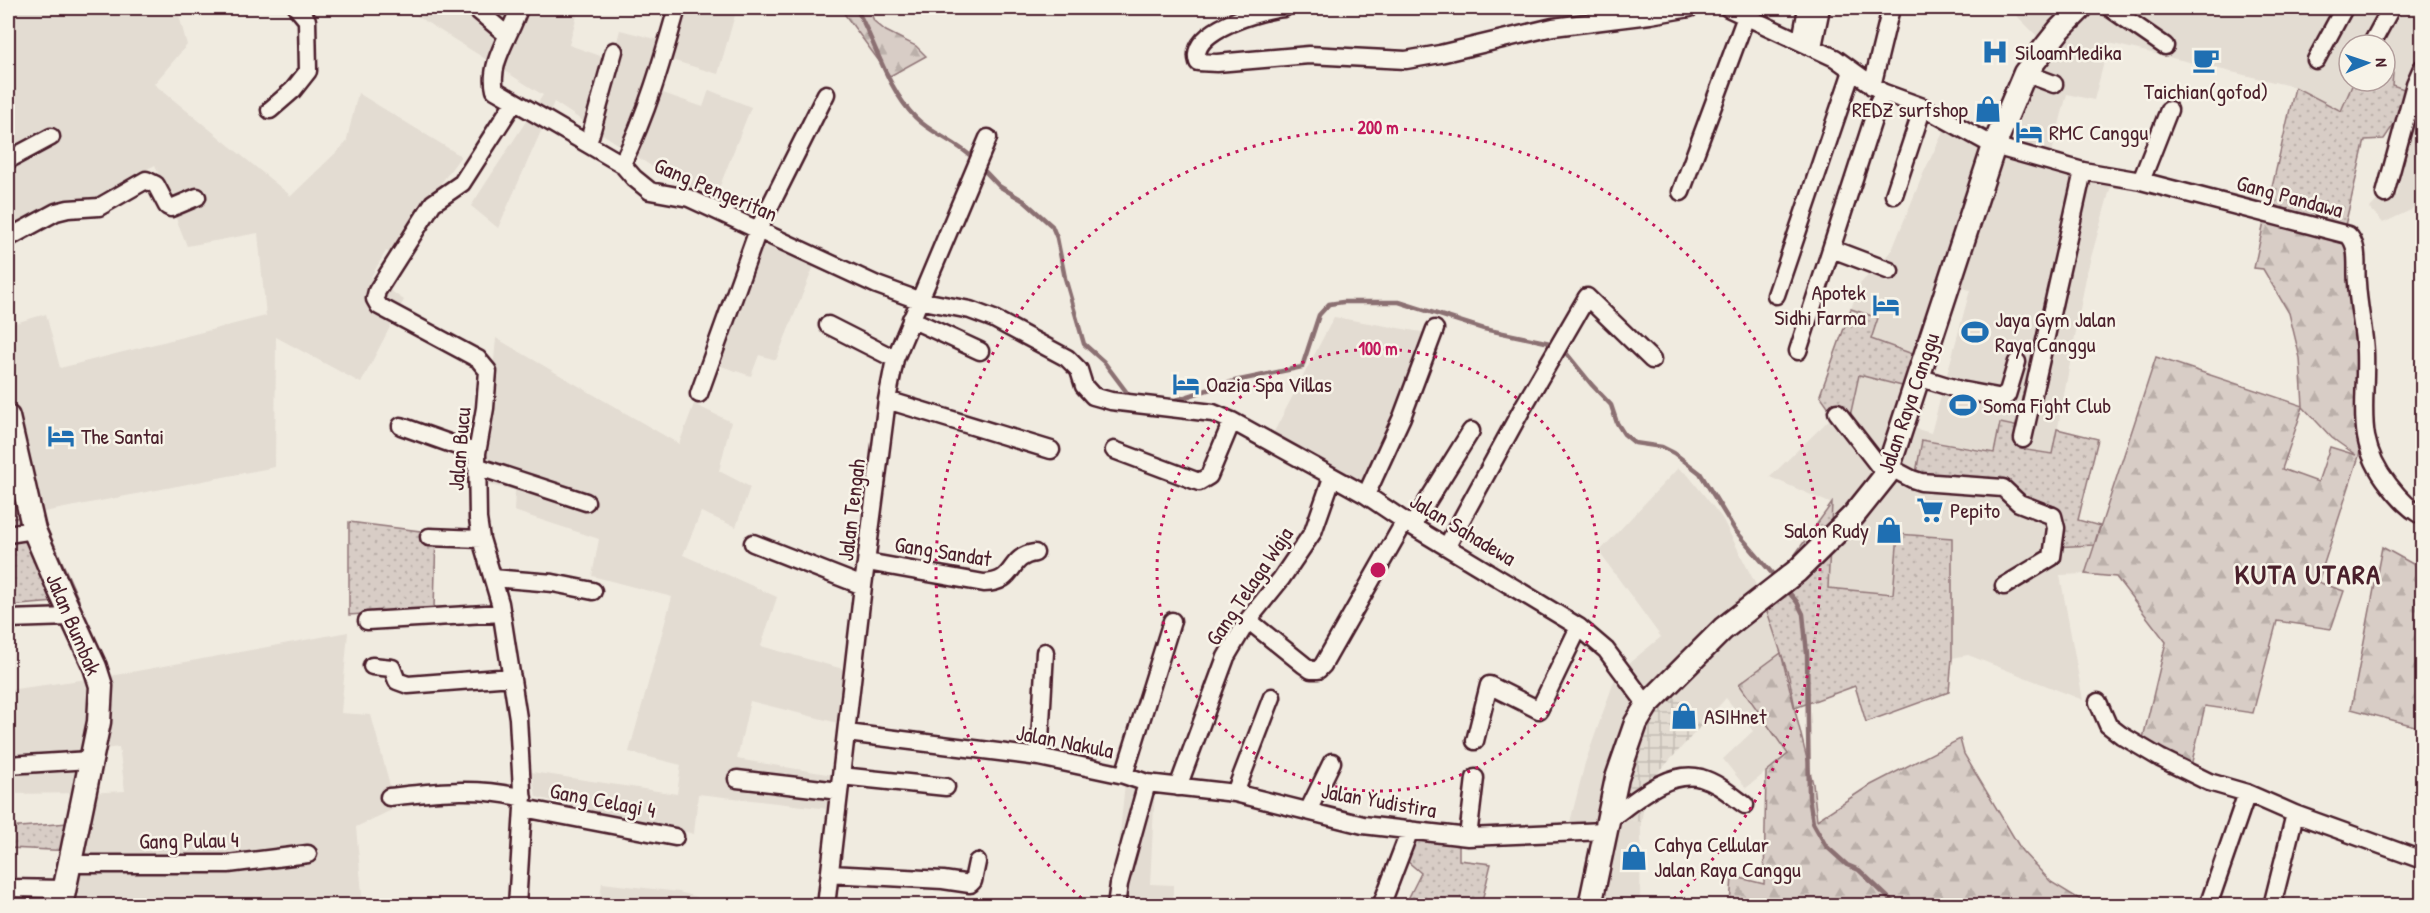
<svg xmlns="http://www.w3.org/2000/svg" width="2430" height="913" font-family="'Patrick Hand',sans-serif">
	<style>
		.built { fill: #e3dcd2; fill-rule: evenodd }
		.industrial { fill: url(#industrial-grid) }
		.grass { fill: url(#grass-dots); stroke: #917678; stroke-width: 1.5 }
		.forest { fill: url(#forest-firs); stroke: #917678; stroke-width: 1.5; fill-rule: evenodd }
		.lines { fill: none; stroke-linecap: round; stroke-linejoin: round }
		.stream { stroke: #8b6f72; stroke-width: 4.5 }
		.street-casing { stroke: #4a1f2b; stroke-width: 21 }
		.secondary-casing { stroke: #4a1f2b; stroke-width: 27 }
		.street { stroke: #f7f3e8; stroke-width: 16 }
		.secondary { stroke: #f7f3e8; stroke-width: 22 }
		.ring { fill: none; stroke: #c2185b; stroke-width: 3; stroke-dasharray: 3 6 }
		.labels { text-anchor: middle; stroke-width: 5; stroke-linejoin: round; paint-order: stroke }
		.poi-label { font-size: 22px; fill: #4a1f2b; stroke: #f7f3e8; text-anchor: start }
		.street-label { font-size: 22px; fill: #4a1f2b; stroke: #f7f3e8 }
		.district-label { font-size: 28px; font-weight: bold; letter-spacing: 1.5px; fill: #4a1f2b; stroke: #f7f3e8 }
		.centre { fill: #c2185b; stroke: #f7f3e8; stroke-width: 3 }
		.ring-label { font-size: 18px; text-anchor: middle; font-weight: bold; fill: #c2185b; stroke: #f7f3e8; stroke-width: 5; stroke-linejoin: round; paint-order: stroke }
	</style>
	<defs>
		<pattern id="industrial-grid" width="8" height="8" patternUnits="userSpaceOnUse" patternTransform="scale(1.5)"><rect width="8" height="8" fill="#e3dcd2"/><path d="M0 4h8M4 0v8" fill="none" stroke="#c4bcb4"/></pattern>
		<pattern id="grass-dots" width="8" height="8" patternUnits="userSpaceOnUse" patternTransform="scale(1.5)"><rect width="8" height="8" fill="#d8cdc6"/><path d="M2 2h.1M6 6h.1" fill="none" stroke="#bbb0aa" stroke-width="1.8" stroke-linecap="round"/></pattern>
		<pattern id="forest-firs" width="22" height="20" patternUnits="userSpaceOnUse" patternTransform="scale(1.5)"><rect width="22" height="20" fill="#d8cdc6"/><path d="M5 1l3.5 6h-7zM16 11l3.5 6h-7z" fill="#bbb0aa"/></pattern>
	</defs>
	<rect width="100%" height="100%" fill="#f0ebe0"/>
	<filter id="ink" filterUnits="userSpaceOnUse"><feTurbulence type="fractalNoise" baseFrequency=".0167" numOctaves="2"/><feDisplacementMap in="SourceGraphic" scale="12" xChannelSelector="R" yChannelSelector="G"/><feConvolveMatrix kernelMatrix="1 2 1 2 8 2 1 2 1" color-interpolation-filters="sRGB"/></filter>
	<g filter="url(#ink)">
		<path class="built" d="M8,8H177L187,45L154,84L291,196L346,143L358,93L461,156L442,182L395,256L386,251L371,277L404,300L361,383L276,337L275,467L8,519V325L46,314L60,368L266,316L258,233L187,246L155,165L8,244Z
			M404,8H579L569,45L612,60L620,30L663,41L671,8H737L718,74L668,59L657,91L703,107L709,90L751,107L712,206L554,102L498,228L471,206L543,95Z
			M2017,8H2422V197L2411,210L2383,223L2370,208L2381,196H2397L2411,125L2416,114L2392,85L2393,73L2385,67V45H2349V81H2354L2341,112L2295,87L2109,43L2094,100L2067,94L2048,168L2112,182L2087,272L2053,454L2020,448L2000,424L1994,453L1922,440L1961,479L1992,478L2009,495L2056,506L2052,547L2094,545L2085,574L2060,575L2083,700L1968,655L1952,658L1951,538L1898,534L1893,594L1827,588L1832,504L1770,477L1834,415L1849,421L1859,375L1914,389L1902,425L1931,433L1970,290L1942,282L1921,357L1871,339L1878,318L1851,309L1859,285L1892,250L1923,174L1948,122L1987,150L2048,47L2013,12Z
			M754,234L816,261L776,360L759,355L751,376L709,362Z
			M1334,317L1427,333L1416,373L1355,493L1265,449Z
			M496,338L679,444L694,404L731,422L719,471L750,487L736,527L701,512L683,555L777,597L761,646L843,669L842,724L750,701L737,759L839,776L838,810L698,794L694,834L536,797L532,772L677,794L681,765L629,752L672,597L592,576L599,539L514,511L515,490L483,484Z
			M1678,468L1688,475L1722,518L1763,599L1781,653L1740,684L1789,754L1746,788L1723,759L1753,731L1726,698L1701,726L1660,677L1599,813L1641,822L1640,905H1584L1595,837L1566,838L1585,763L1617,673L1661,637L1599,552Z
			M348,632L341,713L371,715L396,808L356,827L363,905H60L85,793L8,794V690L110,676ZM119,747L125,791L85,793L96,750Z
			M1125,782L1155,787L1150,884L1173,885V905L1113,906Z
			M602,883L679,892L697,897V905H599Z"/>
		<path class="industrial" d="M1660,677L1701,726L1648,784L1641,822L1599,813Z"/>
		<path class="grass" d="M2385,67L2393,73L2392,85L2407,90L2402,112L2384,139L2365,140L2343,234L2265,218L2295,87L2341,111L2354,81H2385Z
			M1851,309L1878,318L1871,339L1921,357L1914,389L1859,375L1849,421L1834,415L1820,395Z
			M2000,423L2024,428L2020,449L2052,454L2057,429L2098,439L2078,520L2100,526L2094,545L2052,547L2055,506L2009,495L1992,478H1945L1916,473L1922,440L1994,453Z
			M1832,503L1828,588L1893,594L1898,534L1952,538V658L1949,692L1866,722L1855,686L1795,708L1789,677L1763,599Z
			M41,514L79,600L8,606V519Z
			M349,522L436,533L434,609L349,615Z
			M80,822L73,851L8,848V828Z
			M1408,830L1459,843V860L1491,864L1481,905H1405L1421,873L1400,855Z"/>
		<path class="forest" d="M840,8H869L874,21L886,31L916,46L926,56L890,76Z
			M2265,218L2355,237L2366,400L2359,456L2318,582L2344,591L2331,629L2277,621L2253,713L2205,706L2188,779L2140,751L2166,642L2116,577L2085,574L2156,357L2303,406L2300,358L2289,313L2263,269L2254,268ZM2303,407L2332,438L2356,455L2330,447L2318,482L2282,469Z
			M2382,547L2422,569V728L2351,709Z
			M1781,653L1813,784L1817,820L1867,787L1960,739L1964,754L2022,851L2051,882L2089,905H1730L1732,876L1764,884L1766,772L1788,754L1739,684Z"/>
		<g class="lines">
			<path class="stream" d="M856,8C876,43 886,87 915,117C931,134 958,142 975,160
				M980,166L999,186L1024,201L1052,226L1057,238L1065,278L1084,344L1104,362L1131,398
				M1562,348L1592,385L1611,405L1617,423L1624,434L1635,443L1662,447L1674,453L1700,473L1735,530L1776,578
				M1170,402L1235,381L1302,367L1319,315L1329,304L1343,302H1399L1484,329L1555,344
				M1786,589L1797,602L1803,614L1807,654L1809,797L1813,823L1826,846L1847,865L1859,870L1897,906"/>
			<defs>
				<path id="street" d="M475,8L507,35
					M519,8C512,33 488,62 495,90L622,164L634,178L650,191L689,198L877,285L918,300L970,310L994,319L1067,358L1079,370L1084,386L1093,396L1111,401L1213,413L1232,421L1366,495L1412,526L1579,627L1606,650L1647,705
					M1284,8C1263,10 1187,30 1198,62L1217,63L1309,55L1406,60L1440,54L1553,27L1650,15L1690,8
					M1728,8L1835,58L1882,92L1923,107L1994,146L2083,171L2141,181L2348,235C2360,246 2355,268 2357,283C2358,306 2364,329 2365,352C2367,405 2353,440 2389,485C2399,498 2408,508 2422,516
					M2110,8L2165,46
					M1801,41L1807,8
					M2371,45L2391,8
					M1813,47L1821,8
					M2316,60L2344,8
					M2025,73L2054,84
					M1872,86L1891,8
					M514,102L462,183L433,203L377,291L375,299L379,306L478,359L488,371L485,408L477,453L478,519L481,539L500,603L518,718L523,808L517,906
					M270,110L293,90L308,71L307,20L297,8
					M588,144L614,51
					M8,160L51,137
					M622,164C647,114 662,61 677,8
					M2141,181L2169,110
					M1681,192L1747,14
					M2385,194L2415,84L2422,68
					M1894,195L1923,107
					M8,238L56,212L68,209L99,207L146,180L156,185L167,206L171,208L197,197
					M1832,249L1890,271
					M1776,295L1852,71
					M911,319L980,351
					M828,325L895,359
					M1798,351L1882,92
					M1918,377L1960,390L2003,398L2007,395L2017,362
					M699,394L758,230L826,94
					M887,400L1051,450
					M1837,412L1886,475
					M401,426L477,453
					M2023,439L2083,171
					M1114,450L1199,482L1209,476L1232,421
					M476,466L586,502
					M1889,467L1912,479L1921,482L2003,488L2019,503L2053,516L2056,528L2052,557L2004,586
					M1366,495L1402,417L1435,329
					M1412,526L1471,431
					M8,534L34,530
					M429,537L481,539
					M753,543L863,586
					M1447,546L1522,409L1587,297L1652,360
					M867,562L984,583C1018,582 1006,557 1035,553
					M493,578L553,583L593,591
					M8,619L71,617
					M1248,620L1304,665L1311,670H1318L1323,665L1405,521
					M367,621L502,613
					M372,666L392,668L397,681L408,685L512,677
					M2098,702L2108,725L2121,735L2160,758L2209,782L2247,793
					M847,733L1039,757L1124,775L1147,783L1235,793L1363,825L1468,837L1605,831
					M1475,741L1489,685L1539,710L1579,627
					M1039,757L1045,652
					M8,765L90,760
					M1124,775L1172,621
					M841,776L946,787
					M737,779L839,791
					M1178,787L1226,657L1248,620L1281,579L1313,532L1332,478
					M1235,793L1272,697
					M389,797C435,792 477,786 523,798
					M523,808L675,837
					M1308,811L1332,762
					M1607,821C1633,803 1667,769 1701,778C1718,783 1731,795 1745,805
					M1468,837L1475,778
					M70,864H228L308,854
					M830,874L943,880L970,884L973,881L977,862
					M8,888L64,889
					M826,906L863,586L887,400L895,359L988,138
					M1116,906L1119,884L1147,783
					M1381,906L1410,830
					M2208,906L2247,793L2295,814L2422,860
					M2272,906L2295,814"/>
				<path id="secondary" d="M8,417L34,530L60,591L95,667L101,686L99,722L61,906
					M1590,906L1617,778L1636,723L1647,705L1723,629L1797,571L1854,515L1886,475L1994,146L2025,73L2059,30L2081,8"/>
			</defs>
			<use href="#street" class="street-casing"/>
			<use href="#secondary" class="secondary-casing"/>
			<use href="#street" class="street"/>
			<use href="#secondary" class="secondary"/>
		</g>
	</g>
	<g class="ring">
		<circle cx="1378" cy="570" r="221"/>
		<path d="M1088 904A442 442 0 1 1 1668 904"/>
	</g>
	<defs>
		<symbol id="hospital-bare" viewBox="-9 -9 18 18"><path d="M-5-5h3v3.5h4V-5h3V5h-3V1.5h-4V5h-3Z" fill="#1f6fb2" stroke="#f7f3e8" stroke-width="2.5" paint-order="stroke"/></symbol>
		<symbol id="cafe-bare" viewBox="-9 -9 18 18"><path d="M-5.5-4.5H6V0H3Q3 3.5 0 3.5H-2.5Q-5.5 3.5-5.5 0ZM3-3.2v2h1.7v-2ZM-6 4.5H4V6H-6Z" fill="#1f6fb2" stroke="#f7f3e8" stroke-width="2.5" paint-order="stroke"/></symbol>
		<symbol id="shop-bare" viewBox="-9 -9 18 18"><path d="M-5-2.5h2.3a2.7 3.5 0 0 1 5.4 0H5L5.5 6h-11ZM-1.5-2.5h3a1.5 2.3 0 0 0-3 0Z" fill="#1f6fb2" stroke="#f7f3e8" stroke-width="2.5" paint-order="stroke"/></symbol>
		<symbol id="hotel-bare" viewBox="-9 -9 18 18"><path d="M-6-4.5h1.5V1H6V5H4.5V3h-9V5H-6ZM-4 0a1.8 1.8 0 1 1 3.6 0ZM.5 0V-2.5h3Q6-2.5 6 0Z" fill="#1f6fb2" stroke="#f7f3e8" stroke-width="2.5" paint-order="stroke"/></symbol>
		<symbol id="stadium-bare" viewBox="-9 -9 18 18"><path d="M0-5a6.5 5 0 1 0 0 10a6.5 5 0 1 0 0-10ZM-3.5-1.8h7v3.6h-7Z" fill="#1f6fb2" stroke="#f7f3e8" stroke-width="2.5" paint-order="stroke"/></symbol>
		<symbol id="supermarket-bare" viewBox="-9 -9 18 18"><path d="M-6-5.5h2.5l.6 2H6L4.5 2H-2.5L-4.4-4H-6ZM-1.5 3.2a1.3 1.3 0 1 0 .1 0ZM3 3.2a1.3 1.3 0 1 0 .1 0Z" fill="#1f6fb2" stroke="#f7f3e8" stroke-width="2.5" paint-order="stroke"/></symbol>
	</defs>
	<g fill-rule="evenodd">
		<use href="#hospital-bare" x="1976" y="33" width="38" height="38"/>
		<use href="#cafe-bare" x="2187" y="41" width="38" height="38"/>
		<use href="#shop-bare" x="1969" y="90" width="38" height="38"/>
		<use href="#hotel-bare" x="2010" y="113" width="38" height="38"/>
		<use href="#hotel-bare" x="1867" y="286" width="38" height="38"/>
		<use href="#stadium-bare" x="1956" y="313" width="38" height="38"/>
		<use href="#hotel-bare" x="1167" y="365" width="38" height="38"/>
		<use href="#stadium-bare" x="1944" y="386" width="38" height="38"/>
		<use href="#hotel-bare" x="42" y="417" width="38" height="38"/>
		<use href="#supermarket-bare" x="1911" y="491" width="38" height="38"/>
		<use href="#shop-bare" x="1870" y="511" width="38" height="38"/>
		<use href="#shop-bare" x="1665" y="697" width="38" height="38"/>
		<use href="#shop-bare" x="1615" y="838" width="38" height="38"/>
	</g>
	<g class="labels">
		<g class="poi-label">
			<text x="2015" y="60">SiloamMedika</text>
			<text x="2206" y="99" text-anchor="middle">Taichian(gofod)</text>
			<text x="1968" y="117" text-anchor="end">REDZ surfshop</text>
			<text x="2049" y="140">RMC Canggu</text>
			<text x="1866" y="300" text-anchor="end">Apotek<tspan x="1866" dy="25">Sidhi Farma</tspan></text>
			<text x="1995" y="327">Jaya Gym Jalan<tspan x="1995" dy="25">Raya Canggu</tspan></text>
			<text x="1206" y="392">Oazia Spa Villas</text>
			<text x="1983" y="413">Soma Fight Club</text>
			<text x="81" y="444">The Santai</text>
			<text x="1950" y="518">Pepito</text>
			<text x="1869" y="538" text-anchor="end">Salon Rudy</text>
			<text x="1704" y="724">ASIHnet</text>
			<text x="1654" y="852">Cahya Cellular<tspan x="1654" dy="25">Jalan Raya Canggu</tspan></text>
		</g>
		<g class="street-label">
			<text transform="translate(716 189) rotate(23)" y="8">Gang Pengeritan</text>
			<text transform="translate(2290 196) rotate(15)" y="8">Gang Pandawa</text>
			<text transform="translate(1908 403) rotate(-71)" y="8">Jalan Raya Canggu</text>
			<text transform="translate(459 449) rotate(-85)" y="8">Jalan Bucu</text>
			<text transform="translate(851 510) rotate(-83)" y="8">Jalan Tengah</text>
			<text transform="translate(1463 529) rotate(31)" y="8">Jalan Sahadewa</text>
			<text transform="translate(943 551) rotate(9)" y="8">Gang Sandat</text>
			<text transform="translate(1249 586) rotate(-56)" y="8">Gang Telaga Waja</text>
			<text transform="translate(74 624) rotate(67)" y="8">Jalan Bumbak</text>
			<text transform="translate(1065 741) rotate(11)" y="8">Jalan Nakula</text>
			<text transform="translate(603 800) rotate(11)" y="8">Gang Celagi 4</text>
			<text transform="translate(1379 800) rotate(10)" y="8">Jalan Yudistira</text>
			<text transform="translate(189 840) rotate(-1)" y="8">Gang Pulau 4</text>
		</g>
		<g class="district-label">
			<text x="2308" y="584">KUTA UTARA</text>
		</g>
	</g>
	<circle cx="1378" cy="570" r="9" class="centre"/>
	<g class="ring-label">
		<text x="1378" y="134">200 m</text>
		<text x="1378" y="355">100 m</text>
	</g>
	<rect width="2430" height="913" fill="none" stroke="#f7f3e8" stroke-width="30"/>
	<rect x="15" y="15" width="2400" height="883" fill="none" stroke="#4a1f2b" stroke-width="2" filter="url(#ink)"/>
	<g transform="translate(2367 63) rotate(88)"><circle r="28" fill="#f7f3e8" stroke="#b29e9c" stroke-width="1.5"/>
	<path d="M0-4.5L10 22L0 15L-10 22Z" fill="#1f6fb2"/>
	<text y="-9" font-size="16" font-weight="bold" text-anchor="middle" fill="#4a1f2b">N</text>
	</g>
</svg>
